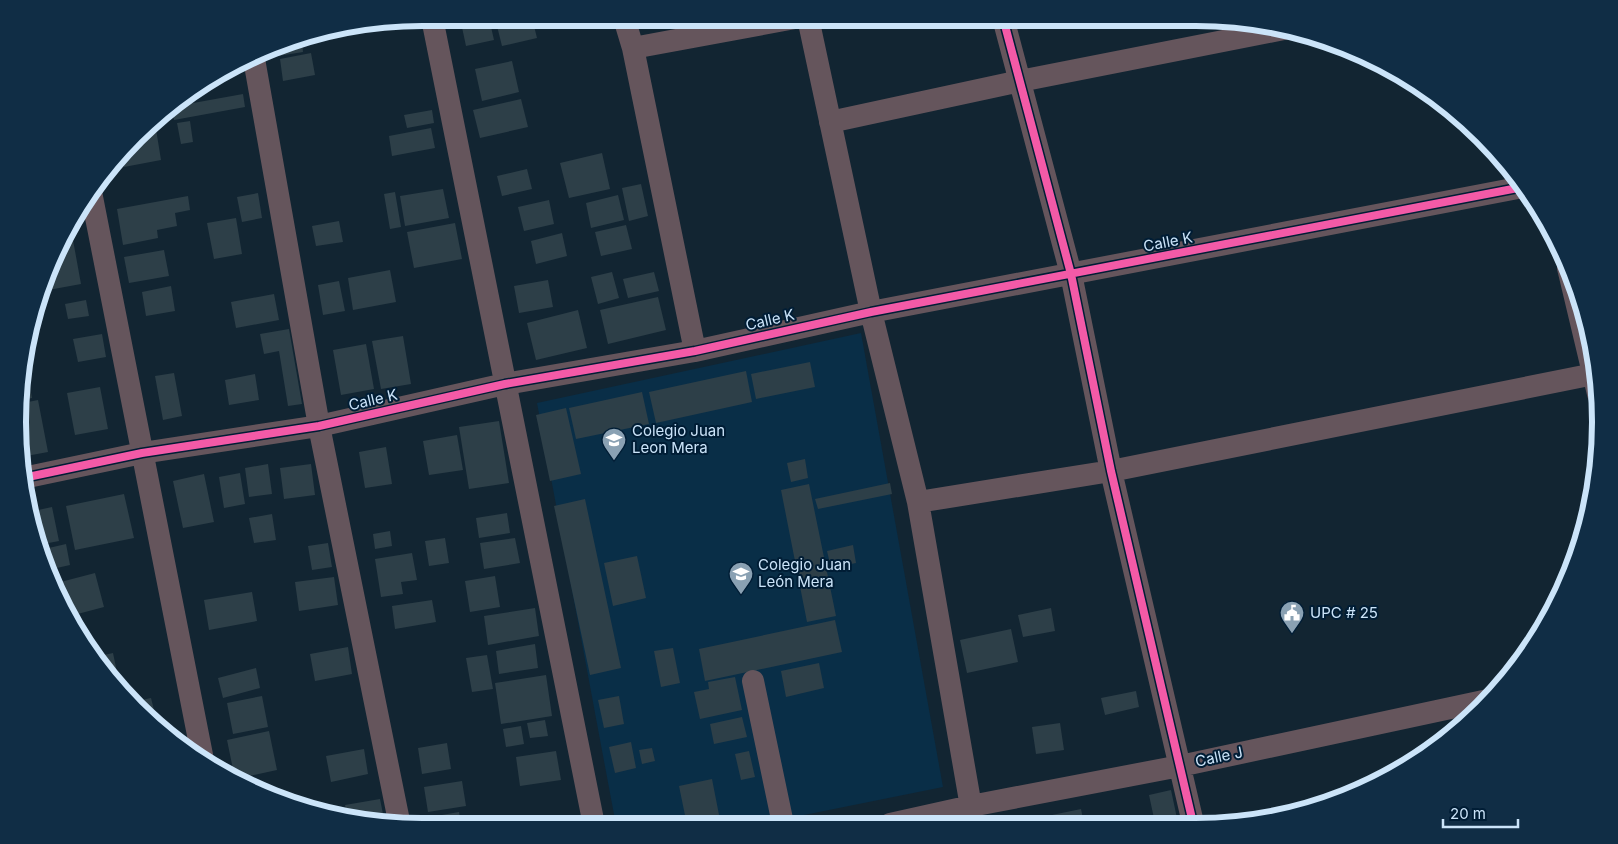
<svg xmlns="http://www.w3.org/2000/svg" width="1618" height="844" font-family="Inter,sans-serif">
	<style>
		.built { fill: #092e47 }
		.building { fill: #2d3f48 }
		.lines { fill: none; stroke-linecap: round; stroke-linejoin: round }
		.minor { stroke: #65555c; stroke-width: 22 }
		.cycleway-casing { stroke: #001d35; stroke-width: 11 }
		.cycleway { stroke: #f35aa7; stroke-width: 8 }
		.labels { text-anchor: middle; stroke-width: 4; stroke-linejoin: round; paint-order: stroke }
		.street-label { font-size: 15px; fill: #cbe4f9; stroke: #001d35 }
		.poi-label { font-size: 15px; fill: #cbe4f9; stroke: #001d35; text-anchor: start }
		.rim { fill: none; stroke: #cbe4f9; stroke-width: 6 }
	</style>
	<rect width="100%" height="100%" fill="#122532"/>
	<path class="built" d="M861,333L943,787L755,825H616L537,403Z"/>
	<path class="building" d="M460,18H489L494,40L466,46Z
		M495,18H532L537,38L502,46Z
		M302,42L303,52L278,56L277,47Z
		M311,53L315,75L283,81L280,59Z
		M512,61L519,92L482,101L475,69Z
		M243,94L245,107L174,120L171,107Z
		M521,99L528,127L480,138L473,110Z
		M432,110L434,123L407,128L404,115Z
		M190,121L193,142L181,144L177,123Z
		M155,123L161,160L124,167L123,158Z
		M431,128L435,148L392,156L389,136Z
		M602,153L610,189L569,198L560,163Z
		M527,169L532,189L502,196L497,176Z
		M641,184L648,216L629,221L622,188Z
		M443,189L449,218L405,226L400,196Z
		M395,192L401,227L390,229L384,194Z
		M258,193L262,218L242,222L237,197Z
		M618,195L624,220L591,228L586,203Z
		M188,196L190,210L175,213L177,226L157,230L158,238L123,245L117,209Z
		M549,200L554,224L524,231L518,207Z
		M236,218L242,254L214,259L207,223Z
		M339,221L343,242L316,246L312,226Z
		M455,223L462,259L414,268L407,232Z
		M626,225L632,249L601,256L595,232Z
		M71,229L81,284L43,291Z
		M562,233L567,256L536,264L531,241Z
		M164,250L169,276L129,283L124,257Z
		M390,270L396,302L353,310L348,278Z
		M612,272L619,298L598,304L591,277Z
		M654,272L659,291L628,298L623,279Z
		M548,280L553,307L519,313L514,286Z
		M339,281L345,311L323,315L318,285Z
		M171,286L175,311L146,316L142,292Z
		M274,294L279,320L236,328L231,302Z
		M658,297L666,330L608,344L600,310Z
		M86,300L89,316L68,319L65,304Z
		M578,310L587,348L536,360L527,323Z
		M289,329L302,404L288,406L279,351L264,354L260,334Z
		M102,334L106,357L78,362L73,339Z
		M403,336L411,384L381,389L372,341Z
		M366,344L374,389L341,395L333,350Z
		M810,362L815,387L756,399L751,374Z
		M746,371L752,402L656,423L649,392Z
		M174,373L182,416L163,420L155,376Z
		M255,374L259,400L229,405L225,380Z
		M25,376H28L32,398L23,400Z
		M100,387L108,429L75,435L67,393Z
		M642,392L649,424L576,439L569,408Z
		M38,400L48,452L21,457L19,443L23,403Z
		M566,408L581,474L550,481L536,415Z
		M499,421L509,483L469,489L459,427Z
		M457,435L463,470L429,475L423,441Z
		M386,447L392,484L365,488L359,452Z
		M805,459L808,478L791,482L787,463Z
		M268,464L272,494L249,497L245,468Z
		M311,464L315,495L284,499L280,468Z
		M240,473L245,504L224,508L219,477Z
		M204,474L214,522L183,528L173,481Z
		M890,483L892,494L818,509L815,499Z
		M809,484L836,616L807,622L781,490Z
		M124,494L134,538L75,550L66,506Z
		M585,499L621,668L590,675L554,506Z
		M52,507L59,541L38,545L31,527L29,512Z
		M507,513L510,533L479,538L476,518Z
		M272,514L276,540L254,543L249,518Z
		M390,531L392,546L375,549L373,534Z
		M445,538L449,563L429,566L425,541Z
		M515,538L520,563L484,569L480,543Z
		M328,543L332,567L312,570L308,546Z
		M66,544L70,565L48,570L40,550Z
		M853,545L856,563L831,568L827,551Z
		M412,553L417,580L401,582L403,594L381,597L375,559Z
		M637,556L646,598L613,606L604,563Z
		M95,573L104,607L70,616L59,601L53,584Z
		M495,576L500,607L470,612L465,581Z
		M334,577L338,605L299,611L295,582Z
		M252,592L257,621L209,630L204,600Z
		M432,600L436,622L395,629L392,606Z
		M535,608L539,636L488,645L484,616Z
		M1051,608L1055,631L1023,637L1018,615Z
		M835,620L842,652L705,681L699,649Z
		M1011,629L1018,662L967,673L960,640Z
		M535,644L538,668L499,674L496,651Z
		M348,647L352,674L315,681L310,654Z
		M673,648L680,683L661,687L654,651Z
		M113,653L118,677L115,678L99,656Z
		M487,655L493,689L472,692L466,658Z
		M819,663L824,688L786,697L781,671Z
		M256,668L260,688L223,698L218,678Z
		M546,675L552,716L501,724L495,683Z
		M735,677L742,710L700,719L694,692L709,689L708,682Z
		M1136,691L1139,707L1105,715L1101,698Z
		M262,696L268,727L233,734L227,703Z
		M619,696L624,724L604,728L598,700Z
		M151,698L155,714L147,716L136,708L132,702Z
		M742,717L747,737L714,744L710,724Z
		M545,720L548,736L530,738L527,723Z
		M1060,723L1064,750L1036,754L1032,727Z
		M521,726L524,744L506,747L503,729Z
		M269,731L277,770L235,779L227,740Z
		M631,742L636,768L615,773L609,747Z
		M447,743L451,769L422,774L418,748Z
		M652,748L655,761L642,764L639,750Z
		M364,749L368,774L331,782L326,756Z
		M556,751L561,780L520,786L516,757Z
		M749,751L755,777L741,780L735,754Z
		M712,779L721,825H687L679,786Z
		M462,781L466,806L428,812L424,787Z
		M1171,790L1178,823H1155L1149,795Z
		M380,799L385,824L348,818L345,805Z
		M1081,809L1084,824H1024L1023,821Z
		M459,812L461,825L420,826L419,819Z"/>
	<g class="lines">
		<path class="minor" d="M432,18L594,825
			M624,18L633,48L695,351
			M808,18L871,312L918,502L974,824
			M1003,18L1071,274L1111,471L1193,823
			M633,48L795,18
			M254,59L319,426L400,826
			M830,122L1020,81L1284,29
			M91,192L202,755
			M1568,268L1598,394
			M23,478L142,453L319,426L505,384L695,351L871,312L1523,187
			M918,502L1111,471L1594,374
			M753,681L783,824
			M890,824L971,806L1180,766L1488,700"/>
		<defs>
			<path id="cycleway" d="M1003,18L1071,274L1111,471L1193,823
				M23,478L142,453L319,426L505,384L695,351L871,312L1523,187"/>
		</defs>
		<use href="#cycleway" class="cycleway-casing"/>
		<use href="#cycleway" class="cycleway"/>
	</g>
	<defs>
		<symbol id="school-pin" viewBox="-11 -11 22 30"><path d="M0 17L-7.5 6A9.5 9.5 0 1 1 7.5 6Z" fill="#8aa1b3" stroke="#001d35"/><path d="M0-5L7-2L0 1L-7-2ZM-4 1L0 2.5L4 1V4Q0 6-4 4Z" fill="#fff"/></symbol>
		<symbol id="university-pin" viewBox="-11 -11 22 30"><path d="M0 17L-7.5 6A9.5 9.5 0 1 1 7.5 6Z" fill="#8aa1b3" stroke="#001d35"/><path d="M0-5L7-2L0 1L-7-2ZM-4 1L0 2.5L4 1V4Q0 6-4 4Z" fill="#fff"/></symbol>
		<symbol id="civic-pin" viewBox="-11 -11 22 30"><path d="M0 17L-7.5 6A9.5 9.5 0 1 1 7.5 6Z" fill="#8aa1b3" stroke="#001d35"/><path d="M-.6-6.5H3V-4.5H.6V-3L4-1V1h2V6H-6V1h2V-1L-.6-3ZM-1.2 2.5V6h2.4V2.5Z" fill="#fff"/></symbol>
	</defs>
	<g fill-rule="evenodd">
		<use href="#school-pin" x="600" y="426" width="28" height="38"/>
		<use href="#university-pin" x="727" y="560" width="28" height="38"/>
		<use href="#civic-pin" x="1278" y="599" width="28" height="38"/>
	</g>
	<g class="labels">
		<g class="street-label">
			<text transform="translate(1168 242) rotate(-11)" y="5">Calle K</text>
			<text transform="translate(770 320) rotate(-13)" y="5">Calle K</text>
			<text transform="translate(373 400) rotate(-13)" y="5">Calle K</text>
			<text transform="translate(1219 757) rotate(-12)" y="5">Calle J</text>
		</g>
		<g class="poi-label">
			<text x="632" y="436">Colegio Juan<tspan x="632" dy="17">Leon Mera</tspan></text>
			<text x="758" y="570">Colegio Juan<tspan x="758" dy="17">León Mera</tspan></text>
			<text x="1310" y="618">UPC # 25</text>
		</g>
	</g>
	<path d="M0 0H1618V844H0ZM422 26H1196A396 396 0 0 1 1592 422V422A396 396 0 0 1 1196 818H422A396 396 0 0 1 26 422V422A396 396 0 0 1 422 26Z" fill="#102d45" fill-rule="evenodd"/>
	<path class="rim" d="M422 26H1196A396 396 0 0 1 1592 422V422A396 396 0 0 1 1196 818H422A396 396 0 0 1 26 422V422A396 396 0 0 1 422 26Z"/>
	<path d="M1443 819v8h75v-8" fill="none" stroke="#cbe4f9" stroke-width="2.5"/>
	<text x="1450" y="819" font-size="15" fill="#cbe4f9" stroke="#001d35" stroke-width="4" paint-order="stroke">20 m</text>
</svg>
